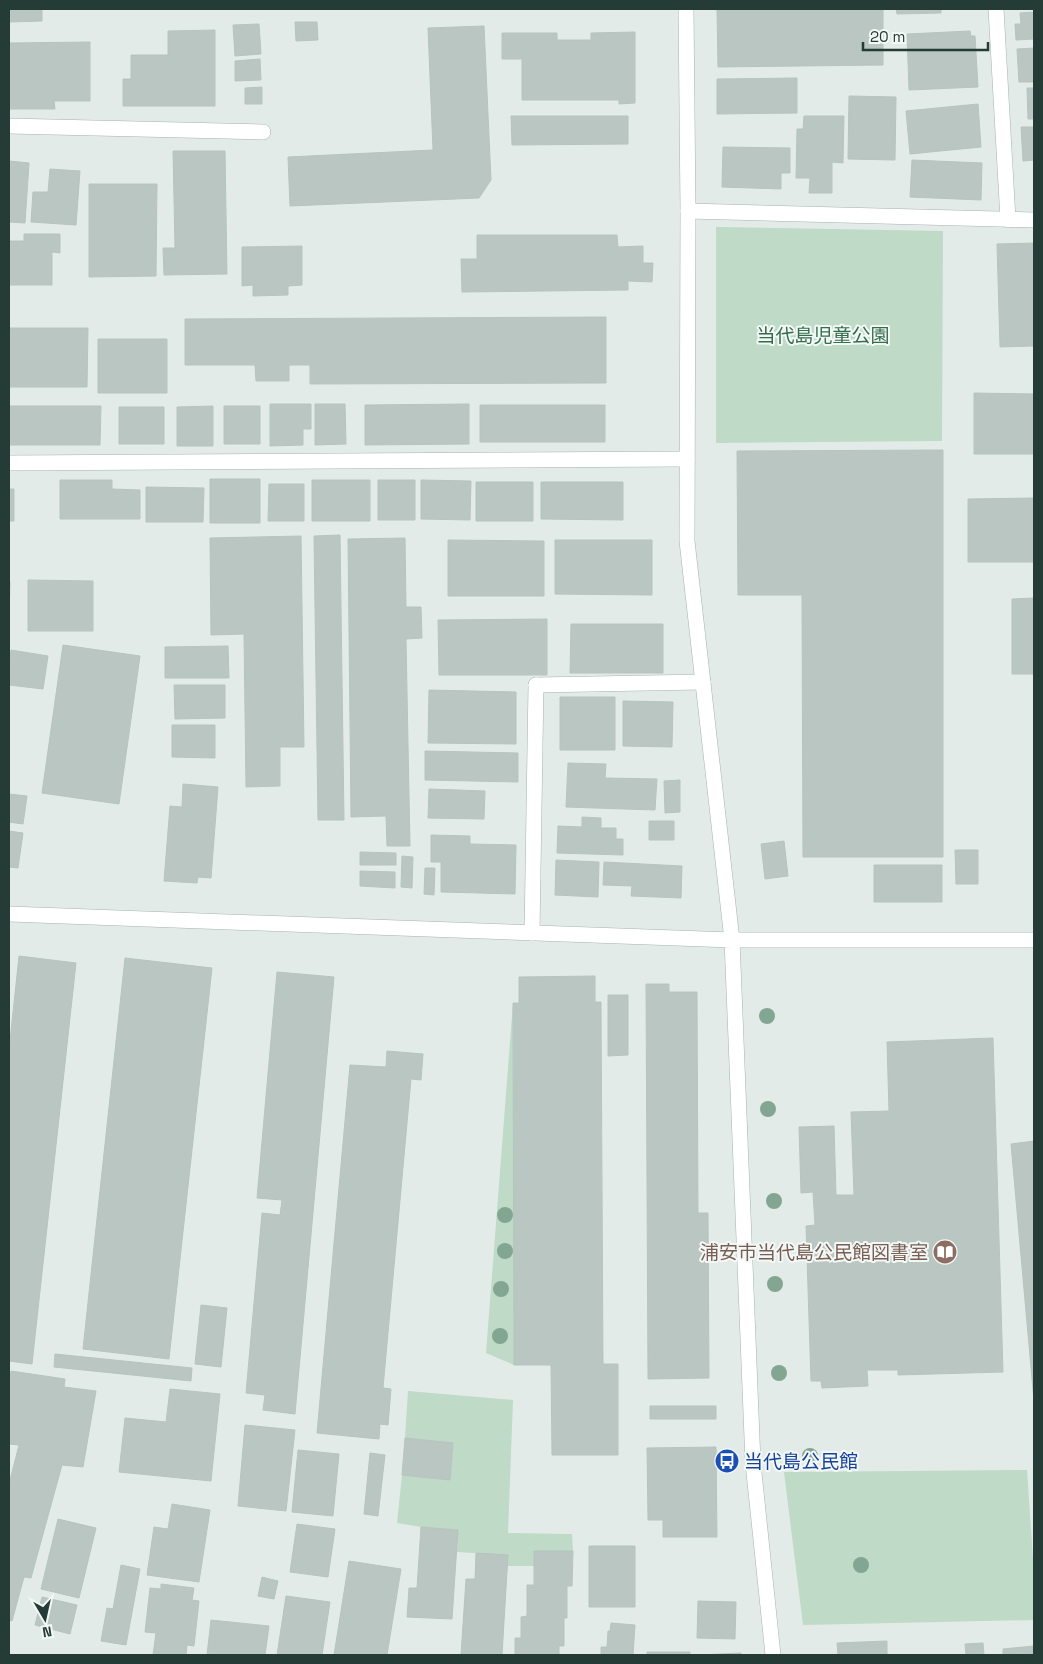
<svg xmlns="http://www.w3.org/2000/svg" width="1043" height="1664" font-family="'Space Grotesk','Noto Sans JP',sans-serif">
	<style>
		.green { fill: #bfdac7 }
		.building { fill: #b9c6c1; stroke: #b6c4bf }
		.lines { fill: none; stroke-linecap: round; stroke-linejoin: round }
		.service-casing { stroke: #a6b3af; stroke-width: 16 }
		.minor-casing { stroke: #a6b3af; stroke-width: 16 }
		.tertiary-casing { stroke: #a6b3af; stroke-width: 16 }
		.service { stroke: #fff; stroke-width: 15 }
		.minor { stroke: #fff; stroke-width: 15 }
		.tertiary { stroke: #fff; stroke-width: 15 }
		.tree { fill: #83a692 }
		.labels { text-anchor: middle; stroke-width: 4; stroke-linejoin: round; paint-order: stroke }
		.park-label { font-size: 19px; fill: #346d4c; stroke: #f3f8f6 }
		.education-label { font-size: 19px; fill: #785e54; stroke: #f3f8f6; text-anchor: end }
		.transit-label { font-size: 19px; fill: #164399; stroke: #f3f8f6; text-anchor: start }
	</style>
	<rect width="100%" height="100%" fill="#e3ebe8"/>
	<path class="green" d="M716,227L943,231L942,441L716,443Z
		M513,1003L514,1365L486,1353Z
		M408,1391L513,1400L508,1533L572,1534L573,1551L534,1566H507V1555L457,1552L458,1530L421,1527L397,1523L402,1475L450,1480L453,1443L405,1438Z
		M1027,1470L1034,1573V1620L803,1625L784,1472Z"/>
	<path class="building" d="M9,9H42V21L9,22Z
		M717,9H883V65L718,67Z
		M896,9H941V13L897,14Z
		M1034,12V39L1016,40L1015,24H1021L1020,13Z
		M295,22H317L318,40L296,41Z
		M259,24L261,54L235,56L233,25Z
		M484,26L491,180L479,198L290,206L288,157L433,150L428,28Z
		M215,30V106H123V79H131V55H168V31Z
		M970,31L971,36H975L978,87L909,90L907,34Z
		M635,32V103L619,104V100H522V59H502V33H557V40H591V33Z
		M90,42V101H54L55,109H9V43Z
		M1034,48V82H1019L1017,49Z
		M260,59L261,80L235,81V61Z
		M797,78V113L717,114V79Z
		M262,87V104H245V88Z
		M1027,88H1034V119H1028Z
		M849,96L896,97L895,160L848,159Z
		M978,104L981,147L910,154L906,111Z
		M511,116H628V144L512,145Z
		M804,116H844L843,163L832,162V193H809L810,178H796L797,129H803Z
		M1021,127H1034V160L1023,161Z
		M723,147L790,148V173H781V189L722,187Z
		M173,151H225L227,274L164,275L163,248H175Z
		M912,160L982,163L981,200L910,197Z
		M9,161L29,163L25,223L9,222Z
		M50,169L80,171L76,225L31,222L33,192H48Z
		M89,184H157L156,276L89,277Z
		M24,234H60V253L52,252V285H9V241H24Z
		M477,235H617L618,247L643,246V263H653L652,282L628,281V290L462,292L461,259H477Z
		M1034,243V346L1000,347L997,244Z
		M302,246V285L288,286V295L253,296V285L242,286V247Z
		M606,317V383L310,384V365H289V381H256L255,365H185V319Z
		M9,328H88L87,387H9Z
		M98,339H167V393H98Z
		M974,393L1034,394V454H974Z
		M270,404H311V429H303V445L270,446Z
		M315,404H345L346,444L315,445Z
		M469,404V444L365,445V405Z
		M480,405H605V442H480Z
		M9,406H101L100,445H9Z
		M213,406V446H177V407Z
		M224,406H260V444H224Z
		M119,407H164V444H119Z
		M943,450V857H803L802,595H738L737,451Z
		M210,479H260V523H210Z
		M60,480H112V489L140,490V519H60Z
		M312,480H370V521H312Z
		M378,480H415V520H378Z
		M421,480L471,481L470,520L421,519Z
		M476,482H533V521H476Z
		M541,482H623V520L541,519Z
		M269,484H304V521H268Z
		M146,487L204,488L203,522H146Z
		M9,489H14V521H9Z
		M1034,498V562H968V499Z
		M340,535L344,820H318L314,536Z
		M301,536L304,747H280V786L246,787L244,634L211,635L210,538Z
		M405,538L406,607H421L422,638L406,639L410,846H387L386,816L351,817L348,539Z
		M448,540L544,541V596H448Z
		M555,540H652V595L555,594Z
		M28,580L93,581V631H28Z
		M9,582H10L9,618Z
		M1034,598V674H1012V599Z
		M547,619V675H439L438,620Z
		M571,624H663V673H570Z
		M63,645L140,656L119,804L42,793Z
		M228,646L229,678H165V647Z
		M11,650L48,656L43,689L9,685V665Z
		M174,685H225V718L175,719Z
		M429,690L516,692V744L428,743Z
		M560,697H615V750H560Z
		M623,701L673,702L672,747L623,746Z
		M172,725H215V758L172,757Z
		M425,751L518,753V782L425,780Z
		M568,763L606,764L605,778L657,779L655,810L566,807Z
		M680,780V812L665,813L664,781Z
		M183,784L218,787L211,878L198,877L197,883L164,881L170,806L182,807Z
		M429,789L485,791L484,819L428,818Z
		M9,794L27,796L23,824L9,822Z
		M582,817L601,818V828H616V839H623V855L557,853L558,826L582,827Z
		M649,821H674V840H649Z
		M9,831L23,833L18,868L9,867Z
		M431,835L470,836V844L516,845L515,894L441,892V862H431Z
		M784,841L788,876L765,879L761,844Z
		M955,850H978V884H956Z
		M360,852L396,853V865H360Z
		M402,856L413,857L412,888L401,887Z
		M556,860L599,862L598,897L555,895Z
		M604,862L682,866L681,898L631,896L632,886L603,885Z
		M874,865H942V902H874Z
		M425,868H435L434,895L424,894Z
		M360,871L395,872V888L360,886Z
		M19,956L76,963L32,1364L9,1361V1050Z
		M125,958L212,968L169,1359L83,1349Z
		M277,972L334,977L295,1414L263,1410L265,1395L246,1393L262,1213L280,1215L282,1200L257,1198Z
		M595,976V1002H601L603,1364H618V1455H552L551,1365H514L513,1003H519V977Z
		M646,984H669V992H697L698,1213H708L709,1378L648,1379Z
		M608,995H628V1055L608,1056Z
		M993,1038L1003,1372L898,1375V1370H867L868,1386L822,1388L821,1381H811L806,1226L815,1225L813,1192L801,1193L799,1127L834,1126L836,1195H854L851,1112L889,1111L887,1042Z
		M387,1051L423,1054L421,1080L411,1079L383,1388L391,1389L388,1425L380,1424L379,1439L317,1433L350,1065L386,1067Z
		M1034,1141V1401L1011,1144Z
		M201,1305L227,1308L221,1367L195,1364Z
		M55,1354L192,1368L191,1381L54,1367Z
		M11,1371L65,1379L64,1387L96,1391L83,1467L62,1465L31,1578L24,1577L12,1621L9,1620V1484L19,1445L9,1444V1378H10Z
		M170,1389L220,1394L211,1481L119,1472L125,1418L166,1422Z
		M650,1406H716V1419H650Z
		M245,1425L295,1430L286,1511L238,1506Z
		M405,1438L453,1443L450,1480L402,1475Z
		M716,1447L717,1537H663V1520H648L647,1448Z
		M298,1450L339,1454L333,1516L292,1512Z
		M370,1453L385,1455L378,1516L364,1514Z
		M172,1504L210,1510L199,1582L147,1575L154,1527L168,1529Z
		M58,1519L96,1528L79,1598L41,1589Z
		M297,1524L335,1529L328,1577L290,1572Z
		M421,1527L458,1530L452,1619L407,1617L409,1588H417Z
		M589,1546H635V1607H589Z
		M534,1551H573L572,1586H567V1618H564V1646H559V1655H515V1638H521V1617L527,1616V1585H534Z
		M476,1553L508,1555L502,1655H461L466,1579H475Z
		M349,1561L401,1569L387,1655H334Z
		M121,1565L140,1569L126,1645L101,1641L107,1608L113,1609Z
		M262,1577L278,1581L274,1599L258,1596Z
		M161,1584L194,1588L192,1600L199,1601L194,1646L187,1645L186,1655H153L156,1633L145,1632L150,1588L161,1589Z
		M286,1596L330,1602L322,1655H277Z
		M42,1597L77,1605L70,1634L35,1625Z
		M698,1601L736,1602L735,1639L697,1638Z
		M211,1620L269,1626L265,1655H207Z
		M611,1623L635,1625L633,1655H601V1647H607L608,1631H610Z
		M887,1641V1655H838L837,1643Z
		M983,1643L984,1655H966L965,1644Z
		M1034,1646V1655H1003V1649Z
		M647,1652H690V1655H647Z
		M741,1653V1655H699Z"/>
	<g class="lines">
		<defs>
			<path id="service" d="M536,685L703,682"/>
			<path id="minor" d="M996,9L1008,220
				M9,126L263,132
				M688,211L1034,220
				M9,463L687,459
				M532,933L536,685"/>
			<path id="tertiary" d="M686,9L688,211L687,541L732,940L753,1463L773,1655
				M9,914L732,940H1034"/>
		</defs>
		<use href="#service" class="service-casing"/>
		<use href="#minor" class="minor-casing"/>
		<use href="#tertiary" class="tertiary-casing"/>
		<use href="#service" class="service"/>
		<use href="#minor" class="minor"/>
		<use href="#tertiary" class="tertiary"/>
	</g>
	<g class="tree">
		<circle cx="767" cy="1016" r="8"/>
		<circle cx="768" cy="1109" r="8"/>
		<circle cx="774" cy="1201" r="8"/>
		<circle cx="505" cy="1215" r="8"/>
		<circle cx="505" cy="1251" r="8"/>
		<circle cx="775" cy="1284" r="8"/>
		<circle cx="501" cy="1289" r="8"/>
		<circle cx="500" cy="1336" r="8"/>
		<circle cx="779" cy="1373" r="8"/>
		<circle cx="810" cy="1456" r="8"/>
		<circle cx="861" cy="1565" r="8"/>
	</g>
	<defs>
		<symbol id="library-disc" viewBox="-11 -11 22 22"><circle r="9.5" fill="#8d6e63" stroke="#f3f8f6"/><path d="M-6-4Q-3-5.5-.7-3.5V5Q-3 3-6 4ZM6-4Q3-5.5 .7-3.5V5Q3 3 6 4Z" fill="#fff"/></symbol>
		<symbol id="bus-disc" viewBox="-11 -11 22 22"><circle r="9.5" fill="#1a4fb4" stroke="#f3f8f6"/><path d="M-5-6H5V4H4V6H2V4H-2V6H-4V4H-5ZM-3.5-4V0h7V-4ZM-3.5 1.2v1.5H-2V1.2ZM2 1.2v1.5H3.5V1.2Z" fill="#fff"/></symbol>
	</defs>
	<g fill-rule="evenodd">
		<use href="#library-disc" x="931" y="1238" width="28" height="28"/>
		<use href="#bus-disc" x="713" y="1447" width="28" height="28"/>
	</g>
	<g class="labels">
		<g class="park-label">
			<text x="823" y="342">当代島児童公園</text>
		</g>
		<g class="education-label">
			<text x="928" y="1259">浦安市当代島公民館図書室</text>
		</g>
		<g class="transit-label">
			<text x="744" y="1468">当代島公民館</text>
		</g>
	</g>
	<rect width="1043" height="1664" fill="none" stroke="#253b36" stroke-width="20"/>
	<g transform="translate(45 1619) rotate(171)" stroke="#f3f8f6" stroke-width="4" paint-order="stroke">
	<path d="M0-4L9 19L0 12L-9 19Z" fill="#253b36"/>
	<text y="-8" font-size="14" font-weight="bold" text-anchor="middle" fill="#253b36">N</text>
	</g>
	<path d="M863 42v8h125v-8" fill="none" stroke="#253b36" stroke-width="2.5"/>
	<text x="870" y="42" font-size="15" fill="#253b36" stroke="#f3f8f6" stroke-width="4" paint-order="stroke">20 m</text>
</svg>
